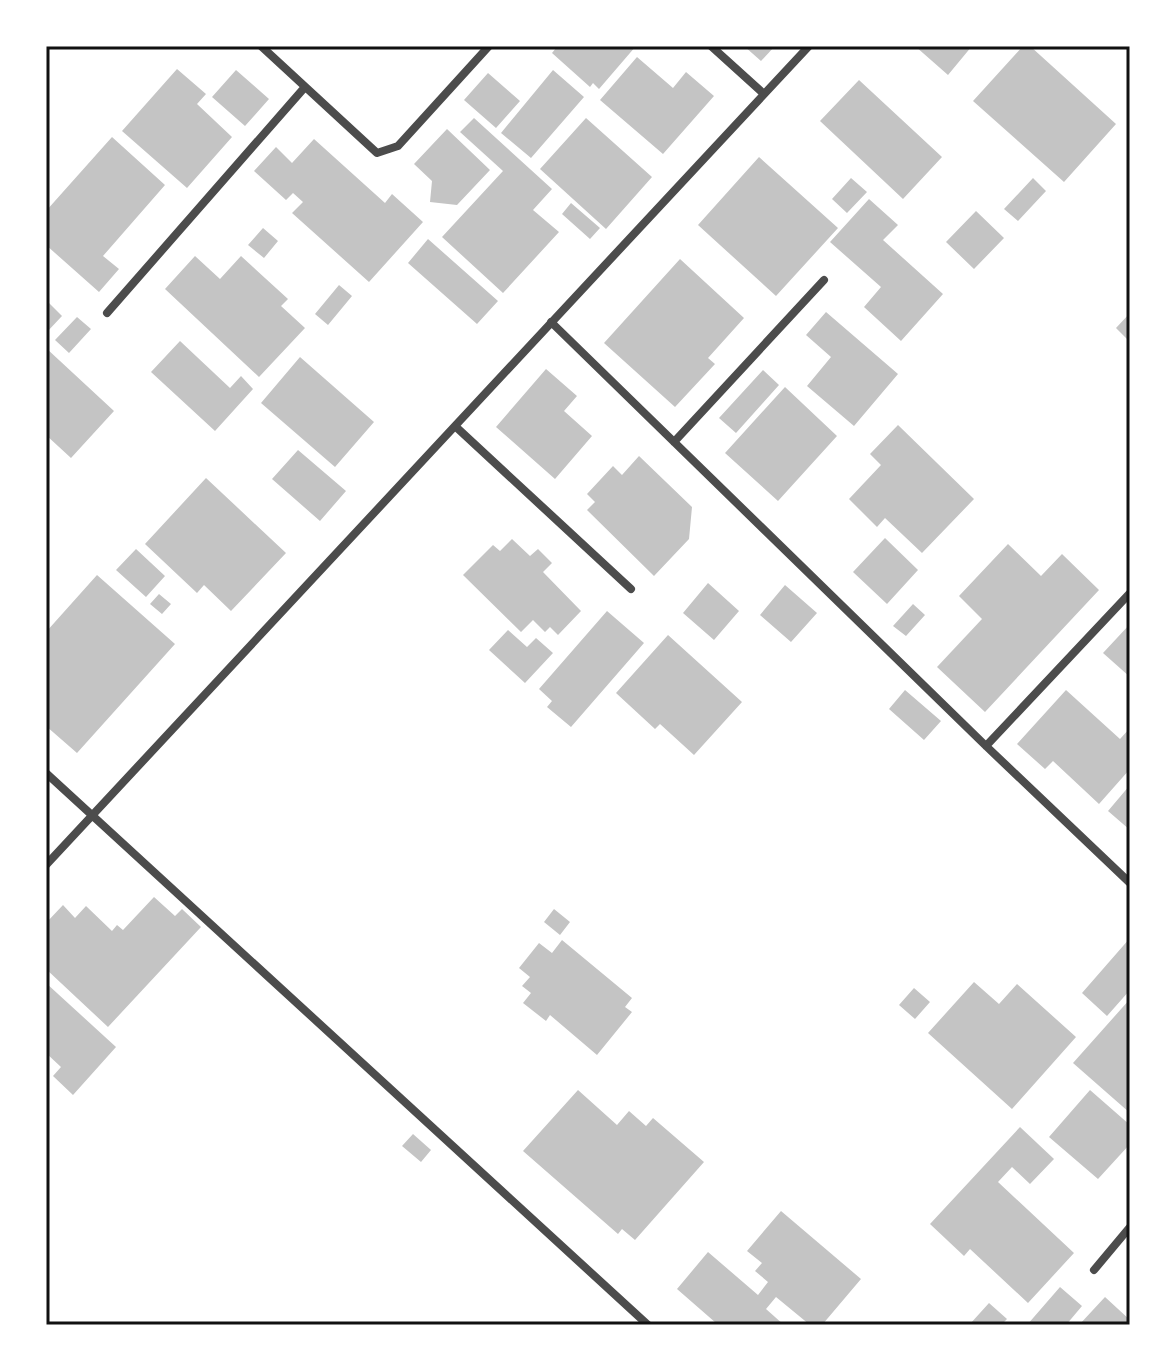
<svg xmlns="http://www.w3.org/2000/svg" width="1176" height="1371" font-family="Cabin,sans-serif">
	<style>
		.building { fill: #c4c4c4 }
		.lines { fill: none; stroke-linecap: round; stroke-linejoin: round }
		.minor { stroke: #4c4c4c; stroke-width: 8 }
		.neatline { fill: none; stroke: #111; stroke-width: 3 }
	</style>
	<rect width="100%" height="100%" fill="#fff"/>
	<path class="building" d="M554,46H636L599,89L593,83L590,87L552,53L556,48Z
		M744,46H775L761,61Z
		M915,46H972L948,75Z
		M1023,46H1030L1116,124L1064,182L973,101Z
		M637,57L673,88L686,72L714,96L663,154L600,100Z
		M177,69L206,94L197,104L232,137L187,188L122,131Z
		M236,70L269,99L245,126L212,97Z
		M553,70L584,97L531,158L501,133Z
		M488,73L520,101L496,128L464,100Z
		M859,80L942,157L903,199L820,121Z
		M474,118L552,189L533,210L559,232L503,293L442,237L503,171L460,132Z
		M586,118L652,177L606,229L540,169Z
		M447,129L490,170L457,205L430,202L432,181L414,164Z
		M112,137L165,185L103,256L119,269L99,292L46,245V211Z
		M314,139L385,203L392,194L423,222L369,282L292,213L303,202L293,193L286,200L254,171L276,147L292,163Z
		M759,157L838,228L776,296L698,225Z
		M851,178L867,192L847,213L832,199Z
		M1033,178L1046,191L1018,221L1004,209Z
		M869,199L898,225L883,240L943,294L901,341L864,307L881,287L830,242Z
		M571,203L600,228L590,239L562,214Z
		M976,211L1004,238L974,269L946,242Z
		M263,228L278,241L264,258L248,245Z
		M428,239L498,301L477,324L408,263Z
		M195,256L220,279L241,256L288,299L281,306L305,328L259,377L165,289Z
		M680,259L744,318L708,358L715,364L675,407L604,343Z
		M339,285L352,296L328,325L315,314Z
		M46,300L62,316L46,333Z
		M826,312L898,374L854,426L807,386L831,357L806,335Z
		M1130,313V342L1116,328Z
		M77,317L91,329L69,353L55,340Z
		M180,341L230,388L241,376L253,389L215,431L151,372Z
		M46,348L114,411L71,458L46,435Z
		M300,357L374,422L335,467L261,403Z
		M546,369L577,396L564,411L592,436L555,479L496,427Z
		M763,370L779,385L736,433L719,418Z
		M785,387L837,436L778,501L725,453Z
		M898,425L974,499L922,553L885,518L877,527L849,499L881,465L870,454Z
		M298,450L346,491L320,521L272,479Z
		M639,456L692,507L689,539L654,576L587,510L595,502L587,494L613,466L622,475Z
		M206,478L286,553L231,611L204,585L197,593L145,544Z
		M885,538L918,570L887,604L853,572Z
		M512,539L530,556L538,549L552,563L543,572L581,611L558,635L550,627L545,632L533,620L521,632L463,575L493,545L500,551Z
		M1008,544L1041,576L1062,554L1099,590L985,712L937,667L982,619L959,596Z
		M136,549L165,576L146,597L116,570Z
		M97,575L175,644L77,753L46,726V632Z
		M708,583L739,611L714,640L683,613Z
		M785,585L817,613L791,642L760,615Z
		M159,594L171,604L162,614L150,604Z
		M913,604L925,615L906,636L893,626Z
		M607,611L644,643L571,727L547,707L552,701L539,689Z
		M1130,624V677L1103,653Z
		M508,630L527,647L536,638L553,653L525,683L489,650Z
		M668,635L742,702L694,755L660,724L655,729L616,693Z
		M905,690L941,721L924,740L889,709Z
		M1066,690L1120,739L1130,728V769L1099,804L1053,761L1045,769L1017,744Z
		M1130,785V830L1108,811Z
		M154,897L175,916L182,909L201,927L108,1027L46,969V923L63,905L75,918L86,906L112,931L117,925L123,930Z
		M554,909L570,922L560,935L544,922Z
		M1130,938V990L1107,1016L1082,993Z
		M562,940L632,998L625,1007L632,1012L597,1055L550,1015L546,1021L523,1003L531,993L522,986L530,977L519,968L539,943L552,953Z
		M974,982L999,1004L1017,984L1076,1037L1012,1109L928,1033Z
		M46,983L116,1047L73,1095L53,1076L61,1067L46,1053Z
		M914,988L930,1002L915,1019L899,1005Z
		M1130,999V1113L1073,1063Z
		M578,1090L617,1125L629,1111L646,1126L653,1118L704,1162L635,1240L622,1229L618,1234L523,1151Z
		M1090,1090L1130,1125V1144L1098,1179L1049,1137Z
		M1020,1127L1054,1159L1030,1184L1012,1167L998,1182L1074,1253L1028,1303L970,1249L964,1256L930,1224Z
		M413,1134L431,1150L421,1162L402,1146Z
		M781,1211L861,1279L822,1325H810L776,1297L766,1309L784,1325H715L716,1323L677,1289L708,1252L758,1295L768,1282L755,1271L762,1263L747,1251Z
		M1060,1287L1082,1306L1066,1325H1027Z
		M1105,1297L1130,1320V1325H1079Z
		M989,1303L1007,1319L1001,1325H971L970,1324Z"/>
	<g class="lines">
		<path class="minor" d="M261,46L377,153L398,146L489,46
			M711,46L764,94
			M107,313L305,87
			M551,322L986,746L1130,883
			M455,426L631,589
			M674,442L824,280
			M986,746L1130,593
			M46,773L648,1325
			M46,865L809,46
			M1094,1270L1130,1227"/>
	</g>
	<rect width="1176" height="1371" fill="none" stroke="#ffffff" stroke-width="96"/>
	<rect x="48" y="48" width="1080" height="1275" class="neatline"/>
</svg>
